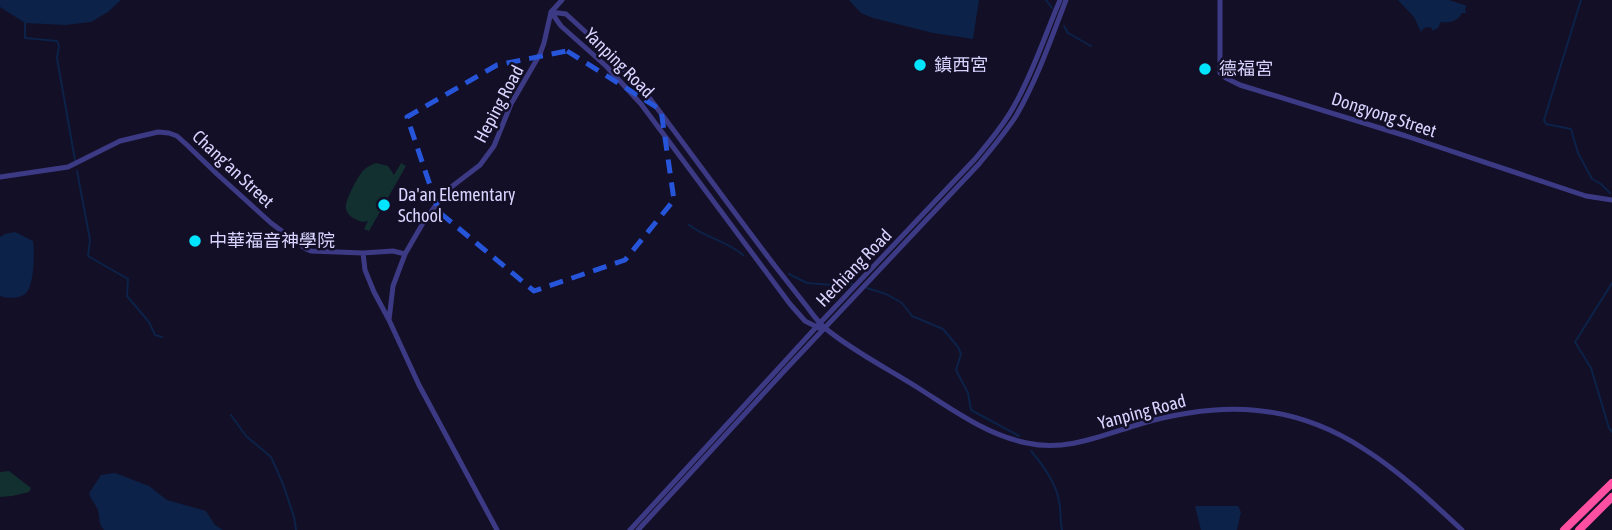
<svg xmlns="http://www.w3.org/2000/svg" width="1612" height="530" font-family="'Asap Condensed','Noto Sans TC',sans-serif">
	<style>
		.green { fill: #12302f }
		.water { fill: #0c2248 }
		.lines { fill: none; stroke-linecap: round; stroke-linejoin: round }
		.stream { stroke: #0c2248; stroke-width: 2 }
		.minor { stroke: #3d3a85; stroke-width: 5 }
		.highway { stroke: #ff4fa3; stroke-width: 8 }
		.marked { fill: none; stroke: #2655da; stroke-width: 5; stroke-dasharray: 14 9; stroke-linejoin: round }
		.poi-dot { fill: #00e5ff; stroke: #130f26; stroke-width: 2.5 }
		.labels { text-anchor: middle; stroke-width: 5; stroke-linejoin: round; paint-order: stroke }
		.street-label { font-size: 18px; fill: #d9d4ff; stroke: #130f26 }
		.poi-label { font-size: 18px; fill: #d9d4ff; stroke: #130f26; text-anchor: start }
	</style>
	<rect width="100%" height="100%" fill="#130f26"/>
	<path class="green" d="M376,163L388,166L394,175L401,163L406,166L369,231L364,229L368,221L363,222C356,220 348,217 346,209C344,202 357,178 362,172C366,167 371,165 376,163Z
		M9,471L31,488L29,492L12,496L0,497V472Z"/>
	<path class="water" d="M0,0H121L108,12L91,22L65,25L25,23L0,7Z
		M849,0H979L973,39L933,33L873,18L861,13Z
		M1398,0H1449L1467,6L1465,8L1466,13H1462C1457,22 1450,23 1441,22L1438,28L1432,31V28L1428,27L1424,28L1421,32L1414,17Z
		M15,232L33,241C35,252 34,283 27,292C21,299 8,299 0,296V237L5,234Z
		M115,473L149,486L167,500L206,511L215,525L223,530H104C97,523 101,516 97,508C94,502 91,500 89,493L101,475Z
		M1195,506H1238L1241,512L1237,530H1201Z"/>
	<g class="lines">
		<path class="stream" d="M1046,0L1052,8
			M1581,0L1544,120L1546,124L1571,129L1578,153L1592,179L1601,184L1610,193
			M25,23V38L57,41L59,46L57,58L75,160
			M1064,26L1068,33L1091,46
			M77,171L90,240L88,256L128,279L127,296L149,322L155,335L162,337
			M689,225C706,238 727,241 743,255
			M789,274L807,283L833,285L852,284
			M1612,283L1575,342L1591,368L1609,428L1612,432
			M867,288L886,294L902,303L912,316L943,329L958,347L961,354L956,370L968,393L971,410L1019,436
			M231,415L246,436L271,457L283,484L294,517L296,530
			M1031,451C1043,465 1056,483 1059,501C1061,510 1060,521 1062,530"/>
		<path class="minor" d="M1220,0V73L1226,78L1240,85L1406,136L1586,196L1612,200
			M551,12L566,14L613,57L648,96C691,153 732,210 775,266C786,280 797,294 808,308C813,315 818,322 825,328C855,353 891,370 923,391C956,412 988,435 1027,443C1066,452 1103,435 1140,424C1220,401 1292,402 1364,449C1399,471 1432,502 1462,530
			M551,12L561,26L606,66L641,104L790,304L805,321L819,328
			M0,177L68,167L120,141L158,132L169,133L177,136L187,145L217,174L271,223L306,249L311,251L363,253L393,251L405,254
			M363,253L365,270L374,292L389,320L419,385L497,530
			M389,320L393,286L405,254L423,223L446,191L480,165L494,146L511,104L540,54L544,43L551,12L562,0
			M630,530L820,323L975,159C989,142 1004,125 1014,106C1033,73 1045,35 1060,0
			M638,530L786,369L979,164C992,148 1005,133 1016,116C1037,80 1051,39 1066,0"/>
		<path class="highway" d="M1564,530L1612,483
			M1579,530L1612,497"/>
	</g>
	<path class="marked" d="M567,51L661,110L674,200L625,260L534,291L439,212L407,117L497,65Z"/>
	<g class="poi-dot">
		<circle cx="920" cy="65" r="7"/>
		<circle cx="1205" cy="69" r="7"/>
		<circle cx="384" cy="205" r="7"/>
		<circle cx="195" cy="241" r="7"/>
	</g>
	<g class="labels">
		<g class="street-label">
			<text transform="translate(619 63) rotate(45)" y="6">Yanping Road</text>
			<text transform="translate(499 104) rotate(-62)" y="6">Heping Road</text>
			<text transform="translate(1384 115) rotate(18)" y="6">Dongyong Street</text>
			<text transform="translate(233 169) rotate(43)" y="6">Chang'an Street</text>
			<text transform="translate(854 268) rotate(-46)" y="6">Hechiang Road</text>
			<text transform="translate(1142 412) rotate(-15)" y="6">Yanping Road</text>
		</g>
		<g class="poi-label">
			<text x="934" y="71">鎮西宮</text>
			<text x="1219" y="75">德福宮</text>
			<text x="398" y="201">Da'an Elementary<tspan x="398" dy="21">School</tspan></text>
			<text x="209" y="247">中華福音神學院</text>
		</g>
	</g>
</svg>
